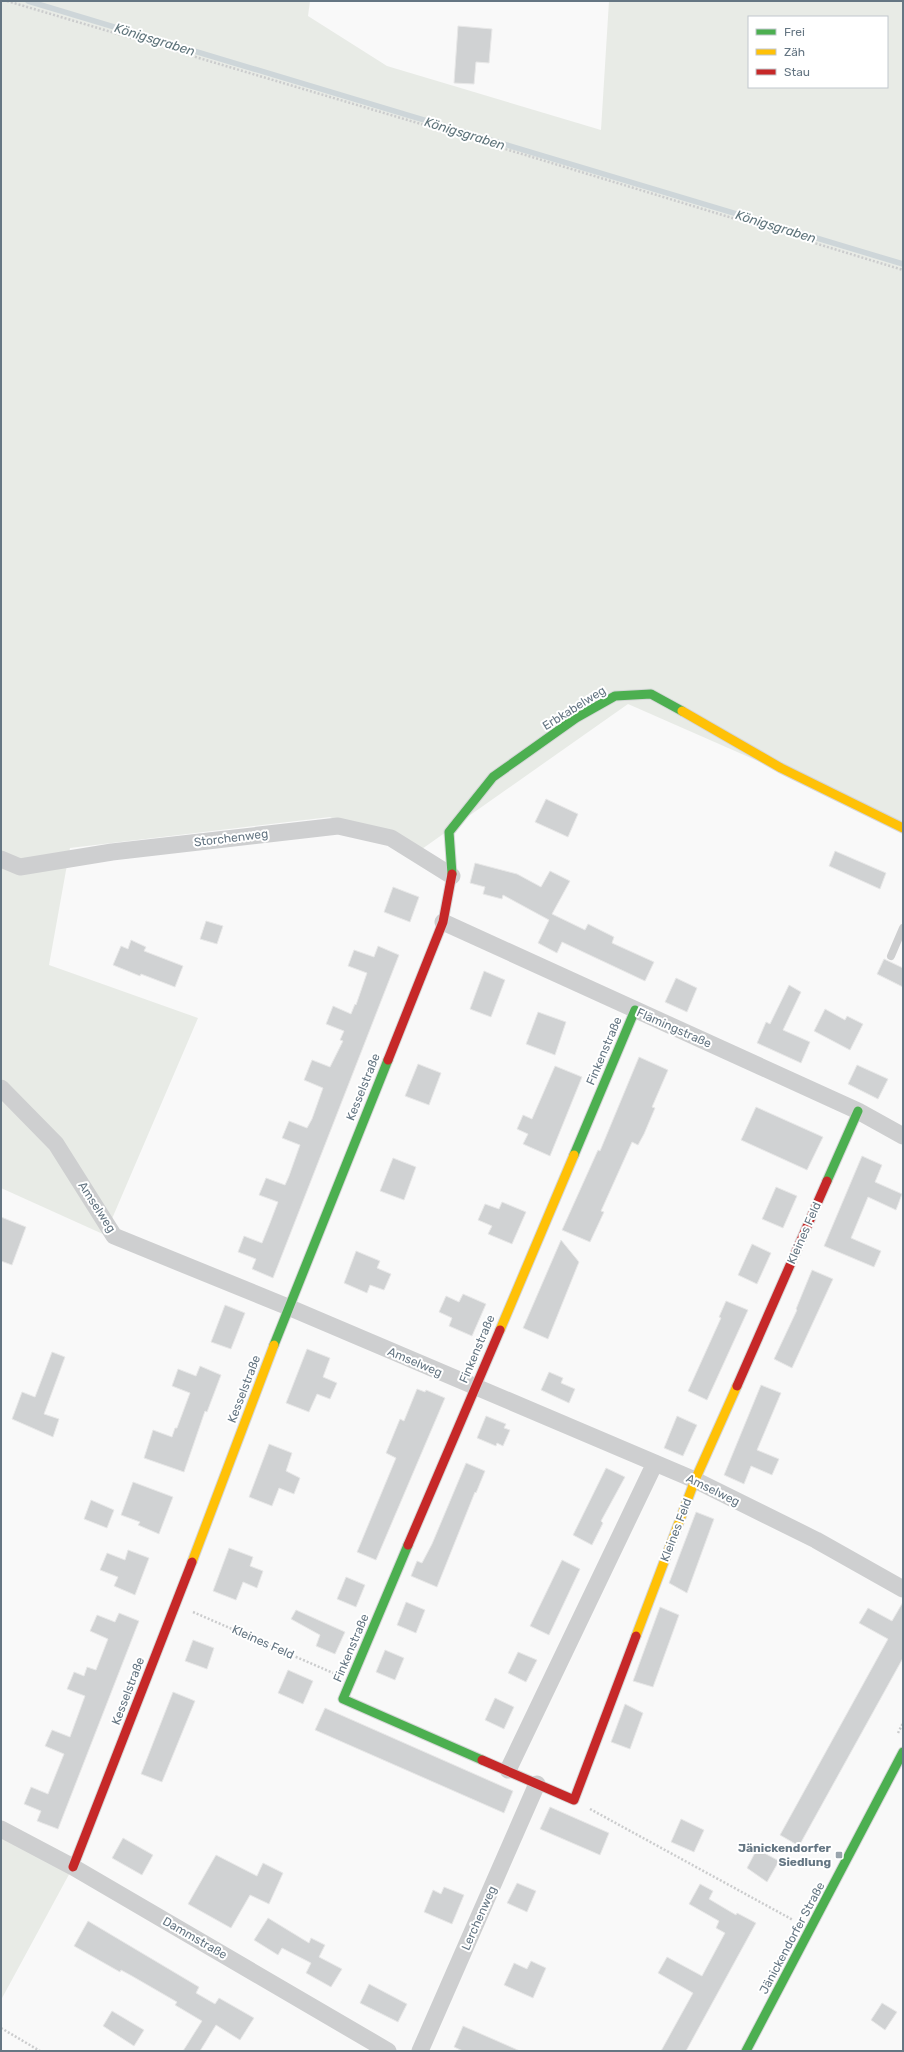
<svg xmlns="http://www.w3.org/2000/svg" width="904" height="2052" font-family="Rubik,sans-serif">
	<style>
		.green { fill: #e8ebe6; fill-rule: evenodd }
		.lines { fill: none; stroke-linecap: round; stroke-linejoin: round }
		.stream { stroke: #ced6d9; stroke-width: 5.5 }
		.building { fill: #d0d2d3; stroke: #e8e8e8 }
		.fast-casing { stroke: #d5d6d7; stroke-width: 11 }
		.slow-casing { stroke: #d5d6d7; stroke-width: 11 }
		.jam-casing { stroke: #d5d6d7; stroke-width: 11 }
		.path { stroke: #cbcccd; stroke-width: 2.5; stroke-dasharray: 2 2; stroke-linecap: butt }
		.lane { stroke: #cecfd0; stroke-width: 8 }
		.street { stroke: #cecfd0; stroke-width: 17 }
		.fast { stroke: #4caf50; stroke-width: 9 }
		.slow { stroke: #ffc107; stroke-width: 9 }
		.jam { stroke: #c62828; stroke-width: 9 }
		.poi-dot { fill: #99a4ac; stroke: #fff; stroke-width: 1.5 }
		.labels { text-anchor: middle; stroke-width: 4; stroke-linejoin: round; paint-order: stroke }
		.street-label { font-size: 12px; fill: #657683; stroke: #fff }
		.poi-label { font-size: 12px; font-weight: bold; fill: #657683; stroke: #fff; text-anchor: end }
		.water-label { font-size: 13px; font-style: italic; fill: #60757c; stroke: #fff }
	</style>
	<rect width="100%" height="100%" fill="#f9f9f9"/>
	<path class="green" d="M1,1H310L308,16L387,66L601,130L609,1H903V825L628,704L412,856L330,817L70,848L49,965L198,1018L105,1235L1,1188ZM749,17H887V87H749Z
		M1,1832L73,1867L1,2000Z"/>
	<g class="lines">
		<path class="stream" d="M28,1L903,264"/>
	</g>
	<path class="building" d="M458,26L492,29L489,63L476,62L474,84L454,83Z
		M546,799L578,814L568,837L535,822Z
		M835,851L886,873L880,889L829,866Z
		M475,863L517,874L541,887L550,871L570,881L552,914L585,930L588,924L614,937L612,943L654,962L645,981L562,942L557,953L538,943L549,920L503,895L502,899L483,894L485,887L470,883Z
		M393,887L419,897L410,922L384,912Z
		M206,921L223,926L217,944L200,939Z
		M131,940L146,947L144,951L183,966L175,987L141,974L140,976L113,965L121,946L128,949Z
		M378,946L399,955L273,1278L252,1269L256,1259L238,1252L244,1236L262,1243L270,1223L278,1202L259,1195L266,1178L285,1185L289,1176L300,1145L282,1138L289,1121L307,1128L312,1119L323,1088L304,1080L312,1060L330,1067L343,1041L340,1040L344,1031L326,1024L333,1006L351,1014L355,1004L356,1005L367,973L348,966L354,950L374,957Z
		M884,959L903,968V987L877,974Z
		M484,971L505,980L491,1017L470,1009Z
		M676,978L697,988L687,1012L665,1002Z
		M789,985L801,992L783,1030L810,1042L801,1063L757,1043L766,1022L770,1024Z
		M825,1009L845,1020L847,1016L863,1024L850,1050L814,1031Z
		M538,1012L566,1022L555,1055L526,1044Z
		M639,1057L668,1070L652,1107L655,1108L644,1134L638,1145L632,1142L601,1211L604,1212L590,1242L562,1230L598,1150L600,1151Z
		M418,1064L441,1073L429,1105L405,1096Z
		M857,1065L888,1079L878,1099L848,1084Z
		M555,1066L582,1077L550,1156L523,1144L528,1134L517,1129L523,1115L532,1119Z
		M756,1107L823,1137L807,1170L741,1140Z
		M862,1156L882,1165L875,1182L902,1194L896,1210L868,1197L851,1238L881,1251L874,1267L824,1246Z
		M393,1158L416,1167L404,1200L380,1191Z
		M776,1187L797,1196L783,1228L762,1219Z
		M502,1202L526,1212L512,1244L488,1234L492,1226L478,1220L485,1204L499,1209Z
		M1,1217L26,1227L12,1265L1,1261Z
		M561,1240L579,1262L548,1339L523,1328Z
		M752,1244L771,1253L757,1284L738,1275Z
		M356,1251L380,1261L377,1268L391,1274L384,1290L370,1285L367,1293L344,1283Z
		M812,1270L833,1279L792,1368L774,1359L797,1310L796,1309Z
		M463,1294L486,1304L472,1336L449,1326L452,1318L439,1312L446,1296L459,1302Z
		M726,1301L748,1310L707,1400L688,1391L721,1318L719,1317Z
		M225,1305L245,1313L231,1349L211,1342Z
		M307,1349L330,1358L323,1377L337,1383L330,1399L317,1394L309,1412L286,1403Z
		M52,1352L65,1357L44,1414L59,1419L53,1437L12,1419L22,1392L35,1397Z
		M200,1366L221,1375L207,1412L205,1411L184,1472L144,1458L153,1430L172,1437L175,1428H177L190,1393L172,1386L178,1369L196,1376Z
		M549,1372L563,1378L561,1383L575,1389L569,1403L541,1390Z
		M761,1385L781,1393L757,1450L779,1459L772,1475L751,1466L744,1484L724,1475Z
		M417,1389L425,1392L426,1390L445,1398L376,1560L357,1552L396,1458L386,1453L400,1419L404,1421Z
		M486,1416L506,1424L504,1428L510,1430L503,1446L497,1443L496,1446L477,1438Z
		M677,1416L697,1425L683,1456L664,1448Z
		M269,1444L292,1453L286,1471L300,1478L294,1494L279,1488L272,1506L249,1497Z
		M466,1463L485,1471L476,1493L475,1492L437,1587L411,1576L417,1561L422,1563L432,1544Z
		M606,1468L625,1477L601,1521L603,1523L592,1545L573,1535Z
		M133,1482L173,1497L159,1534L138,1525L140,1522L121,1515Z
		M91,1500L114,1510L107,1528L84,1519Z
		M696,1512L714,1519L687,1593L669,1583Z
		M229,1548L253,1557L250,1566L263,1571L257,1588L243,1582L236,1600L213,1591Z
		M128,1550L149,1558L135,1595L114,1586L118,1577L100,1570L107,1553L125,1560Z
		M562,1560L580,1569L549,1635L530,1626Z
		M346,1577L365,1585L356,1607L337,1599Z
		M406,1602L425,1610L416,1633L397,1625Z
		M903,1602V1658L799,1846L780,1835L888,1639L859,1623L868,1608L892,1621Z
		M660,1607L679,1615L653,1687L633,1681Z
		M296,1610L345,1632L335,1654L316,1646L320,1635L291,1619Z
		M119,1613L139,1621L58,1829L37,1821L41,1811L24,1804L31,1787L48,1794L64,1754L45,1746L52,1730L70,1737L85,1696L67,1689L74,1672L84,1676L87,1667L96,1670L108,1639L90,1631L97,1615L115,1622Z
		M193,1640L214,1648L207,1669L185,1661Z
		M385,1650L404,1658L395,1680L376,1672Z
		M518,1652L537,1660L526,1682L508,1673Z
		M288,1670L313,1681L303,1704L278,1693Z
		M173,1692L195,1701L162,1782L141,1774Z
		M495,1698L514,1707L504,1729L485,1720Z
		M625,1704L643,1713L630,1749L611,1742Z
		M325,1708L513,1791L504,1813L315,1730Z
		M550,1807L609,1833L600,1855L540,1829Z
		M681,1819L704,1830L694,1852L671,1842Z
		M123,1838L153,1855L142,1875L112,1858Z
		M757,1849L779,1861L767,1882L747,1868Z
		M216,1855L257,1876L263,1863L283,1873L269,1904L250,1895L231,1928L188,1904Z
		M517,1883L536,1891L527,1912L507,1903Z
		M700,1884L713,1891L709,1899L736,1915L737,1913L756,1923L686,2051H661L693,1993L658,1973L667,1957L702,1976L725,1933L716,1928L719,1921L689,1904Z
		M444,1887L464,1895L452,1924L424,1912L433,1890L441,1894Z
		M268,1918L309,1943L311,1938L325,1945L319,1957L342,1969L331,1987L306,1973L311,1963L282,1948L278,1955L254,1940Z
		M88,1921L199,1987L196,1993L215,2004L219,1998L254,2018L240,2040L216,2025L200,2051H183L202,2021L175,2005L177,2002L132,1976L121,1970L120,1972L74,1946Z
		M531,1961L546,1968L533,1998L504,1985L514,1963L527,1969Z
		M369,1984L407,2004L398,2022L360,2003Z
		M882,2003L897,2012L885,2030L871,2020Z
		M112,2011L144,2030L134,2046L103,2026Z
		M463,2026L520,2051H463L454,2047Z"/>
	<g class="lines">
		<defs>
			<path id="fast" d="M452,874L449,832L493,777L576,718L615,696L651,694L682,711
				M574,1155L635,1010
				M827,1181L858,1111
				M274,1345L388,1060
				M408,1545L343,1699L482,1760
				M746,2051L903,1752"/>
			<path id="slow" d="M682,711L781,768L903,828
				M500,1330L574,1155
				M192,1562L274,1345
				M636,1636L695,1480L737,1386"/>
			<path id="jam" d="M388,1060L443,922L452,874
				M737,1386L827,1181
				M408,1545L500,1330
				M482,1760L574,1800L636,1636
				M73,1867L192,1562"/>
		</defs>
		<use href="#fast" class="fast-casing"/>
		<use href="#slow" class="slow-casing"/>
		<use href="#jam" class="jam-casing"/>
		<path class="path" d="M7,1L522,154L903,270
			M193,1612L333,1673
			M898,1733L903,1723
			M590,1809L793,1920
			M1,2028L40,2051"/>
		<path class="lane" d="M891,956L903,928"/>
		<path class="street" d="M1,859L20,867L112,852L338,826L391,838L452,876
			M443,922L858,1111L903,1136
			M1,1088L56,1144L114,1236L288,1307L695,1480L816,1540L903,1589
			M508,1770L655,1463
			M1,1829L73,1867L388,2051
			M420,2051L537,1784"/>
		<use href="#fast" class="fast"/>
		<use href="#slow" class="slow"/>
		<use href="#jam" class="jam"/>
	</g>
	<rect class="poi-dot" x="835" y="1851" width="8" height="8" rx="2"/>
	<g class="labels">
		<g class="street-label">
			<text transform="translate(574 708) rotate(-32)" y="4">Erbkabelweg</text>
			<text transform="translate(231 838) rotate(-7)" y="4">Storchenweg</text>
			<text transform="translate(674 1028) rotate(24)" y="4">Flämingstraße</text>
			<text transform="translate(604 1051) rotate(-67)" y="4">Finkenstraße</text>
			<text transform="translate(363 1087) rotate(-68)" y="4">Kesselstraße</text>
			<text transform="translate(97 1207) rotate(57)" y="4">Amselweg</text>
			<text transform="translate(804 1233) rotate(-66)" y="4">Kleines Feld</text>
			<text transform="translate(477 1349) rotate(-67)" y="4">Finkenstraße</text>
			<text transform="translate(415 1362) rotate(23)" y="4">Amselweg</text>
			<text transform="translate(244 1389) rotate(-69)" y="4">Kesselstraße</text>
			<text transform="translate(713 1490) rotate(26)" y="4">Amselweg</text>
			<text transform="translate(676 1530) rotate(-69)" y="4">Kleines Feld</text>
			<text transform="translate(263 1642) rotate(24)" y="4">Kleines Feld</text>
			<text transform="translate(351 1648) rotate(-67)" y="4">Finkenstraße</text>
			<text transform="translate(128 1691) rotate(-69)" y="4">Kesselstraße</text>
			<text transform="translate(479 1918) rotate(-66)" y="4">Lerchenweg</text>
			<text transform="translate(195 1938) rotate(30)" y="4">Dammstraße</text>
			<text transform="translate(792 1938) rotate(-62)" y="4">Jänickendorfer Straße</text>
		</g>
		<g class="poi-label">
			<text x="831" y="1852">Jänickendorfer<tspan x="831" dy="14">Siedlung</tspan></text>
		</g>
		<g class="water-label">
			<text transform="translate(155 39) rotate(17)" y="5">Königsgraben</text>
			<text transform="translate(465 133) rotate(17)" y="5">Königsgraben</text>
			<text transform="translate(776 226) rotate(17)" y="5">Königsgraben</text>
		</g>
	</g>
	<rect width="904" height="2052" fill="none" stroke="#657683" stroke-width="4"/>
	<rect x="748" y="16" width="140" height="72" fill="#ffffff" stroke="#c1c8cd"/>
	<rect x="756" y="29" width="20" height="6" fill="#4caf50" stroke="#c1c8cd"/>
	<text x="784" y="36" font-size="12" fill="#657683">Frei</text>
	<rect x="756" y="49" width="20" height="6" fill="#ffc107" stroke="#c1c8cd"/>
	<text x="784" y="56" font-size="12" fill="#657683">Zäh</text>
	<rect x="756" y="69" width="20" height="6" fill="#c62828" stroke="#c1c8cd"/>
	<text x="784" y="76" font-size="12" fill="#657683">Stau</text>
</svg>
